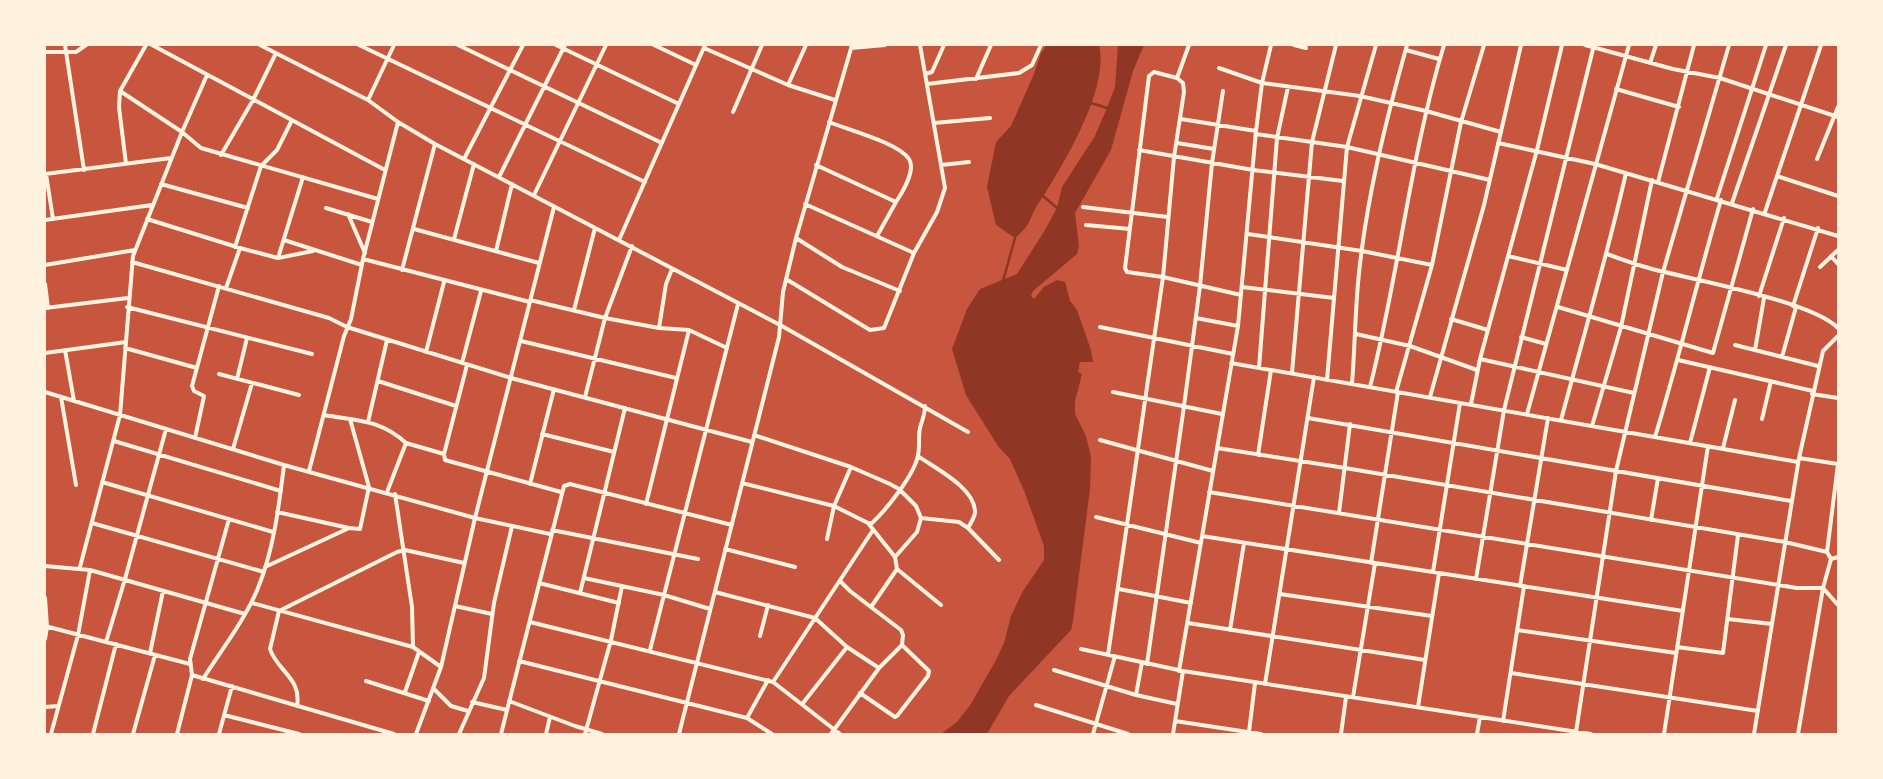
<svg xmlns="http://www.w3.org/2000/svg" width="1883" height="779" font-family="'Sofia Sans Condensed',sans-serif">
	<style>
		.water { fill: #8f3625 }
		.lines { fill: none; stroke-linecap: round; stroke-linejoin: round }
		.stream { stroke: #8f3625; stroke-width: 2.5 }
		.minor { stroke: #fff3e0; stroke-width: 4 }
	</style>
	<rect width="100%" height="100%" fill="#c8553d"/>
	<path class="water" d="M1047,45H1099C1110,88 1063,165 1040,201C1028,218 1034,222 1015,238L996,225L987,187L996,142L1011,126L1034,74L1041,53Z
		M1118,45H1144L1133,71L1111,150L1075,213L1079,246L1077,254L1033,291L1031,296L1034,299L1044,287L1057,280L1065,282L1070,301L1077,310L1091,350L1093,362H1080L1078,372L1082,374L1075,401V414L1086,436L1091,457L1090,489L1073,621L1071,630L1009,696L987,734H941L957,722L971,704L996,660L1004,643L1011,616L1023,591L1044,560V546L1025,493L1010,459L998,446L966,395L952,349L967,309L980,289L1017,274L1045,230L1057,208L1062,187L1095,136L1107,108L1115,87Z"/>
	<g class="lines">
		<path class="stream" d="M1091,103L1107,108
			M1043,196L1057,208
			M1003,281L1015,238"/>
		<path class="minor" d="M65,45L84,170
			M152,45L385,170
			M260,45L368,100L398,122L435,144L782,326L968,432
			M359,45L645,182
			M458,45L662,143
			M556,45L679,104
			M654,45L696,65
			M1294,45L1306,48
			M1585,45L1673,69L1720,78L1838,117
			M704,48L788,85L835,100
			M851,48L885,45
			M1406,50L1439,59
			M45,52H76L86,45
			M1650,63L1656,45
			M1219,68L1262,83L1360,96L1426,111L1501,132
			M925,74L932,72L944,45
			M1177,78L1154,72L1149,76L1125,268L1127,272L1163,277L1241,295
			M976,79L991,45
			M927,84L1019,73L1032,65L1041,45
			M788,85L806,45
			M1616,89L1679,107
			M120,91L182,132L201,148L378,199
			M368,100L394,45
			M733,112L762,45
			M1181,119L1256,131
			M934,123L990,118
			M1256,134L1347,147L1490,180
			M1177,143L1214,149
			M1498,143L1595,164L1838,236
			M1139,150L1253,170L1343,181
			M221,155L253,100L276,53
			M464,159L523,45
			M1817,159L1838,107
			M126,164L119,107L120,91L146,45
			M816,165L896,202C902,193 916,170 909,159C899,143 848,130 829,122
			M941,165L969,162
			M45,174L171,158
			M46,174L53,219
			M1777,176L1838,196
			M499,177L565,45
			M1658,182L1694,45
			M161,184L248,208
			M534,195L606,45
			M1717,198L1766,45
			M1732,203L1786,45
			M805,204L914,253
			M1083,207L1168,217
			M326,208L372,222
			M1765,212L1821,45
			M348,214L365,253
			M147,219L240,248L278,258L313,251
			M45,220L152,205
			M1086,225L1130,229
			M414,229L539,263
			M1248,234L1362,251L1432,265
			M877,236L896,202
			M796,238L842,267L900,291
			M454,239L474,164
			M284,240L362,265
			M619,240L705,45
			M235,247L261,166L277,150L292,120
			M496,251L512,184
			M1607,254C1626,261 1645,268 1665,272C1704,282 1812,302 1838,328
			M1508,256L1567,270
			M1831,256L1838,264
			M278,258L303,177
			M363,259L530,302
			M132,262L329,318L347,327L511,378L752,442
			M45,265L135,250
			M1820,267L1838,250
			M402,270L435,144
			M786,279L870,330L884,328L914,253L937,212L945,188L920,45
			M45,284L48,308
			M1242,287L1334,298
			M226,288L240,248
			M1759,296L1784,218
			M530,300L605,318L659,328L689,330L727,348
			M1793,306L1818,228
			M127,307L312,354
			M1558,307L1713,353L1753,209
			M45,308L128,298
			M574,310L595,228
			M1196,318L1238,326
			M1451,319L1488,330
			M1100,327L1233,354
			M659,328L666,284L672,269
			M1356,334L1410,346L1477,370
			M1521,337L1546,344
			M521,341L676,378
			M1735,345L1818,366
			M125,348L197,368
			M65,350L74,401
			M1755,350L1764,298
			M426,352L444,282
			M45,353L126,342
			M1782,357L1796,307
			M1480,359L1634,393
			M1678,360L1813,391
			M462,363L481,291
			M1231,363L1798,462
			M467,365L444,454L445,460L561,492
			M1259,368L1277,138L1288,87
			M1292,373L1312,142L1336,45
			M219,374L299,395
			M237,379L247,338
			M1327,380L1347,147L1376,45
			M378,381L456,406
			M1352,384C1355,347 1355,310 1359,273C1367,196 1386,120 1407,45
			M1370,387C1399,274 1410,157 1444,45
			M45,392L284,465L475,518L550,534
			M1113,392L1222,414
			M1396,392L1432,265L1461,122L1484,45
			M1812,394L1838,398
			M61,397L76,485
			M585,397L605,318L632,246
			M1430,397L1484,205L1521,45
			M1471,404L1480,359L1537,150L1562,45
			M1527,414L1629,45
			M324,415C357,421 380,419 406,443L387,492
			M1308,418L1791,501
			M1762,419L1771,381
			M1561,420C1583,338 1607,256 1626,173
			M368,422L387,340
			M1592,426L1621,327L1652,180
			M542,434L614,452
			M754,435L851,467L890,484L899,489L916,506L921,518L917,532L895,557
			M1655,437C1679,358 1698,278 1721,200
			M195,438L204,396L194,391L192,386L219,286
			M1100,440L1213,471
			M114,441L281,491
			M406,443L444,454
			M1690,443L1710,367
			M1217,448L1345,468L1785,542L1827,552L1831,559L1838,557
			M1723,448L1735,400
			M233,449L252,383
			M1258,455L1271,370
			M918,456C936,469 976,488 975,513C974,518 971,523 968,528
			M1799,458L1838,464
			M309,471L344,336L351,319L363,259L398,122
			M102,482L273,532
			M742,483L834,506L868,523H872C886,510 915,474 918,455C920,447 918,437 920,428C922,420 925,415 925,406
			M530,484L554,389
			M1209,492L1797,588H1823L1838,605
			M646,504L689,330
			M277,512L349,528L360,529L369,487L350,419
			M1339,513L1350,424
			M1096,517L1201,543
			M921,518L959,522L968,528L999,560
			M229,519L190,659L192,675L394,734
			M1651,520L1658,478
			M92,523L264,572
			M868,523L895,557L897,569L871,607
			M552,530L698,559
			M1202,536L1683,611
			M827,539L834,506L851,467
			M725,549L795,567
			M1827,552L1838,464
			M1371,563L1398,392
			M45,566L90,570L245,614
			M80,567L120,415L133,256L182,132L207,75
			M265,567L347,529
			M897,569L941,605
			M1433,572L1460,403
			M584,578L664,595L710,609
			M1476,579L1504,410L1594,45
			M539,583L619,603
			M1520,586L1548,418
			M1119,589L1191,603
			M715,592L815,618L847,647L879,668
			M580,593L625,408
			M1280,594L1432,616
			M45,598L47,627L45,639
			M252,603L413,647L412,607L395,494
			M455,606L492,614
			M1728,619L1772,624
			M530,622L773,682L840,734
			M1188,623L1425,660
			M45,626L190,664
			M1230,630L1244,543
			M1517,630L1676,653
			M760,636L768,605
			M106,642L125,579L166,429
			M413,647L441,667
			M1677,647L1723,653L1738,535
			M1081,649L1183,671L1591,734
			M650,650L738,304
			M150,653L163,591
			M1108,655L1163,277L1174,157L1184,92L1183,83L1177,78L1189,45
			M519,661L747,718L772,734
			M1147,664L1184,406L1200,286L1212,163L1223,91
			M1054,670L1136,695L1177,704
			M1179,671L1238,326L1256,131L1262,83L1271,45
			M1511,673L1758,711
			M203,679C222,649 245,620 258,588C274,549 279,505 284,465
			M366,681L429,701
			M773,682L873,530
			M1265,684L1314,377
			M434,689L451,706L468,711
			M405,692L419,652
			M860,693L895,717L897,716L928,676L929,671L902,645
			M1136,695L1142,662
			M1353,697L1375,563
			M509,701L575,726L602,734
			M472,702L507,710
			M803,703L847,647
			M1036,705L1128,734
			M297,706C302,678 277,671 270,649L279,611L397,552L405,550L464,563
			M45,707L58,706
			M1418,707L1439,573
			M224,715L299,734
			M747,718L768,680
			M1175,721L1261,734
			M1503,721L1524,586
			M1249,732L1255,683
			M1576,732L1616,471L1663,272L1729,45
			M51,734L78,635L90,570
			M93,734L116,644
			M133,734L155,655
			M177,734L192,675
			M219,734L232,686
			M416,734L441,667L475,518L554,207
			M459,734L484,678L494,603L512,526
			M501,734L564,486L570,484L732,525
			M546,734L550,717
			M585,734L611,640L622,586
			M679,734L779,337L783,292L796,238L852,45
			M831,734L879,668L902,645L903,635L901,630L850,591L841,582
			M1093,734L1115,656
			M1173,734L1183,671
			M1341,734L1346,697
			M1477,734L1480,717
			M1664,734L1708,446
			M1754,734L1799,458L1823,351L1838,336
			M1798,734L1823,588L1831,559"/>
	</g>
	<rect width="1883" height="779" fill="none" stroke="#fff3e0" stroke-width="92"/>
</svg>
